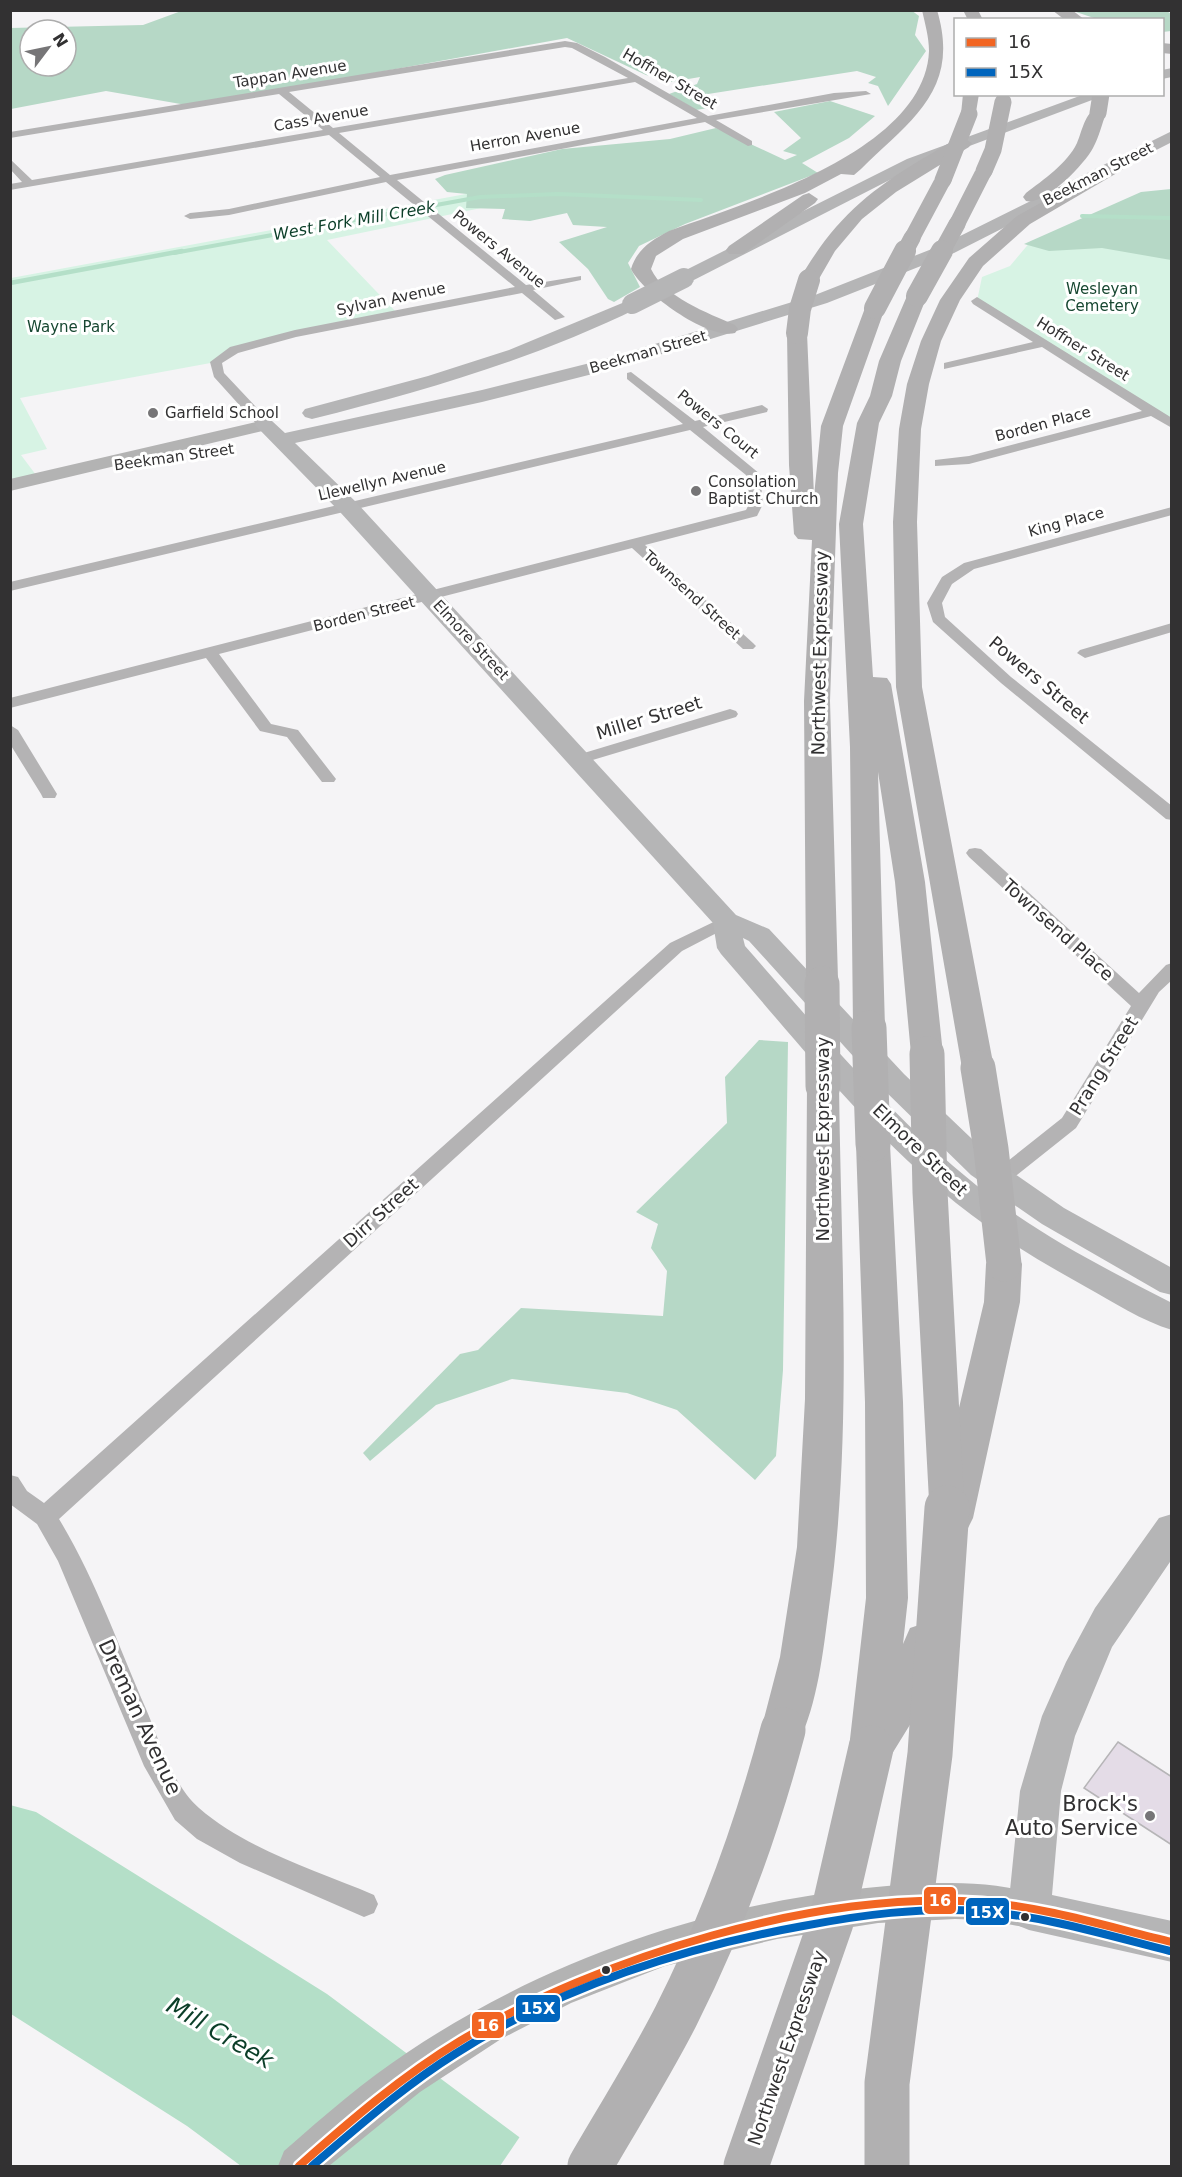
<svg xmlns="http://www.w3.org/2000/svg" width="1182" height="2177" font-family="'DejaVu Sans',sans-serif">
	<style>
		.green { fill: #d7f3e4 }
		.forest { fill: #b6d8c6; fill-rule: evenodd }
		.water { fill: #b4dfc8 }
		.pier { fill: #f5f4f6 }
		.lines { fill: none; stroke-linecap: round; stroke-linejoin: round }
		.stream-far1 { stroke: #b4dfc8; stroke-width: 4 }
		.stream { stroke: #b4dfc8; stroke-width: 4.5 }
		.building { fill: #e4dce7; stroke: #b6b5b7; stroke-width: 1.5 }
		.minor { fill: #b4b3b4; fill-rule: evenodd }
		.secondary { fill: #b3b3b3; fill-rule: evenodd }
		.primary { fill: #b5b5b6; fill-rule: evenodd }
		.motorway { fill: #b1b0b1; fill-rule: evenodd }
		.primary-bridge { stroke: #b5b5b6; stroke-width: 20 }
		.motorway-bridge-far4 { stroke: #b1b0b1; stroke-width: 17 }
		.motorway-bridge-far3 { stroke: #b1b0b1; stroke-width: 22 }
		.motorway-bridge-far2 { stroke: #b1b0b1; stroke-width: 28 }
		.motorway-bridge-far1 { stroke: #b1b0b1; stroke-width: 35 }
		.motorway-bridge { stroke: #b1b0b1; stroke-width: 45 }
		.bus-1-casing { stroke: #fff; stroke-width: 13 }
		.bus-2-casing { stroke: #fff; stroke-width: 13 }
		.bus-1 { stroke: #f26522; stroke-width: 8 }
		.bus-2 { stroke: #0065bd; stroke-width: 8 }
		.poi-dot { fill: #767577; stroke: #fff; stroke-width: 2 }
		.bus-dot { fill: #323132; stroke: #fff; stroke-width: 2 }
		.labels { text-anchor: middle; stroke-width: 6; stroke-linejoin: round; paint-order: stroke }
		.far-street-label { font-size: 15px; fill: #323132; stroke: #fff }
		.far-park-label { font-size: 15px; fill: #174731; stroke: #fff }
		.far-poi-label { font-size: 15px; fill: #323132; stroke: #fff; text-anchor: start }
		.far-water-label { font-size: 16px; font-style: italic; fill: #0b3e28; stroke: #fff }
		.street-label { font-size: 18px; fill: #323132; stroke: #fff }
		.near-street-label { font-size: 21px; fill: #323132; stroke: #fff }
		.near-poi-label { font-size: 21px; fill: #323132; stroke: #fff; text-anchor: end }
		.near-water-label { font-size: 24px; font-style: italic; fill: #0b3e28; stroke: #fff }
		.line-badge { stroke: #fff; stroke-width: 2 }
		.badge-label { font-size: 16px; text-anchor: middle; font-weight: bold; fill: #fff }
	</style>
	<rect width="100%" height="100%" fill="#f5f4f6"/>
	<path class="green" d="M493,189L510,202L327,240L397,313L234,350L216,362L20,398L47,449L21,455L39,479L11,485V278Z
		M1171,223V424L977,301L982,277L1010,266L1031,241Z"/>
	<path class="forest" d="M184,10H911L919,16L915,35L926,51L888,106L878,86L868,83L876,77L857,71L708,94L701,101L708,108L696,110L669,94L697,84L700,77L671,82L646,75L567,38L192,106L106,91L11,109L10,28L143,25ZM30,30H66V66H30Z
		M1073,11H1167L1171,14V31L1163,32L1162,20L1097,19Z
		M830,101L875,116L849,138L802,163L818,173L685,224L639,246L628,263L640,287L614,302L608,299L588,269L559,242L607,227L573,225L567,213L530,221L502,219L505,209L466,208L467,194L447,192L435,179L445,175L562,149L670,139L716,128L785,160L797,155L783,151L801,138L774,112Z
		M1171,189V260L1102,248L1049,251L1024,244L1141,192Z
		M759,1040L788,1042L783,1370L776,1456L755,1480L677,1410L627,1393L512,1379L436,1405L370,1461L363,1453L460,1354L478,1350L521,1308L663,1316L667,1271L651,1248L658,1224L636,1212L727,1123L725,1077Z"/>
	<path class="water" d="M10,1805L36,1812L327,1994L558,2166H241L187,2126L11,2014Z"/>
	<path class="pier" d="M521,2135L560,2164L561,2166H500Z"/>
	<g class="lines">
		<path class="stream-far1" d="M1082,216L1172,218
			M174,253L480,197L558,194L701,200"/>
		<path class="stream" d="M10,283L182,251"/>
	</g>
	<path class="building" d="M1118,1742L1172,1777V1845L1084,1788Z"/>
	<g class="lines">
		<path class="minor" d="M565,41L577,43L605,57L708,116L834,93L866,91L871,94L716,120L752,141V145L748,146L705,122L397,180L526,285L581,276V280L533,290L565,317L555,320L522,293L296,337L238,353L222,363L224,373L270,422L272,425L265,429L260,428L214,377L210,362L230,347L295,330L515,287L386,182L229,215L190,219L184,216L190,213L229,209L380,177L329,135L10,190V184L22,182L10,169V159L32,180L323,130L279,94L10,138V132ZM565,47L572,48L628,78L333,128L289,92ZM635,82L697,118L390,175L339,133Z
			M977,297L1172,418V428L1151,416L969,464L935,466V460L969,456L1142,411L1042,347L944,369V363L1033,342L973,304L971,301Z
			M631,372L695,421L762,405L768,409L767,412L703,427L760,474L763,504L757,516L645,545L753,643L756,646L753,649H743L632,548L219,654L271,724L298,730L336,779L334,782H322L287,737L260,731L206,658L10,708V698L746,510L749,504L746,475L690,430L10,591V582L683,424L627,379V373Z
			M1172,507V515L974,569L952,584L942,603L945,617L1011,677L1172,806V820L1166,819L1001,683L933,622L927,603L942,577L964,563Z
			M1172,623V632L1085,658L1077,653L1080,650Z
			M730,709L736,711L738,714L736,717L586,762L580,764L572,759L574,756Z
			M10,725L18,730L57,794L55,798H43L41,794L10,744Z
			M975,848L981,849L1139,993L1166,965L1172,963V980L1159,992L1076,1128L998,1190H984L981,1185L984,1180L1062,1118L1131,1006L969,857L966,853L969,849Z
			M726,916L732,917L735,921L732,925L682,951L59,1519C95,1578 118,1645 146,1709C160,1742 172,1784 199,1808C247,1850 316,1870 374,1895L378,1904L374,1913L364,1917L240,1863L197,1839L175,1820L144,1766L58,1561L37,1524L10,1504V1475L18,1477L27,1491L44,1503L670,943Z"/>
		<path class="secondary" d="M265,420L271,421L274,425L271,429L10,491V479Z
			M929,1883C967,1883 1007,1883 1042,1897L1048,1910L1042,1923L1029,1928L986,1920L955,1919L878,1923L777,1939L665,1966L571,2003L501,2039L420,2092L329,2166H278L284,2151C324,2116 364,2081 408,2052C562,1949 745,1892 929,1883Z"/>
		<path class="primary" d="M1172,68V77L1162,79V70Z
			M1085,94H1108L919,165L690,282L684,283L675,278L678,274L907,159Z
			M1172,131V142L954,253L827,303L620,367L482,402L295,443L356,502L736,915L769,929L904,1074L993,1159L1064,1208L1172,1268V1295L1160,1292L1042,1224L971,1175L882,1088L749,941L743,938L745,946C818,1029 889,1115 976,1185C1035,1233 1104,1268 1172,1303V1330C1142,1321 1113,1302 1086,1287C1041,1262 996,1235 956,1203C867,1131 796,1040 721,954L717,948L713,923L340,512L255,425L258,421H272L285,433L482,390L606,359L815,295L942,245Z
			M632,299L638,300L641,304L638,308C534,359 424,391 312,419L305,417L302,413L305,409L428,376L509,350Z
			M1172,1514V1559L1112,1647L1075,1736L1061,1791L1052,1895L1172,1921V1962L1029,1930L1014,1924L1008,1910L1020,1791L1042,1716L1066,1662L1095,1608L1159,1518Z"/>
		<path class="motorway" d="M922,10H937C961,90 911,120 861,169L854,175L841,174L805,193L683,239L656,256L651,269C664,297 708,313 735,325L738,329L735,333C708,340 643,293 631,269C637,249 652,240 669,231C745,203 925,151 929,51C929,37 925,24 922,10Z
			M963,10H978L983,20H968Z
			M1052,10H1072L1085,20H1065Z
			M1162,43L1172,44V54L1162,53Z
			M963,94H979L975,118L969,119L961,114Z
			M1098,108L1106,113C1102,124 1099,137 1093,148C1084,165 1044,206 1026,201L1023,197L1026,193C1043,180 1067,164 1077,143C1082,132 1085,111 1098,108Z
			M963,138L972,143L969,147L896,192L862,219L835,251L816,284H802L799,280C833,222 864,194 922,159C935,152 949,141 963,138Z
			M1116,161L1122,162L1125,166L1122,170L1030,224L983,266L960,300L941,341L929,384L921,429L917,522L922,687L994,1068L990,1076L978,1079L966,1076L962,1068L896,687L893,522L899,429L907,384L921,341L940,300L969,258L1017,216Z
			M984,166L993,171L966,224L964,228H950L948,224L975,171Z
			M943,175L952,180L921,238L919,242H905L903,238L934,180Z
			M809,193L818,199L815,203L743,254H729L726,250L729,246L803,195Z
			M917,290L924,292L927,296L901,361L892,396L879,423L863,524L873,677L887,678L891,684L925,882L943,1054L938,1062L927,1065L916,1062L911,1054L895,882L878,772L885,1028L880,1035L869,1038L858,1035L853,1028L850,747L839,524L857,423L870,396L879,361L907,296L910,292Z
			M875,302L882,304L885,308L843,426L838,473L830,701L838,979L833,986L822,989L811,986L806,979L804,701L812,540L798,539L794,534L789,465L787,333L790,329H804L807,333L814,496L821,426L865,308L868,304Z
			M823,1075L835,1078L839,1086C841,1259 853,1435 829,1607C823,1652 818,1702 798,1744L783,1749L768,1744L761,1730L780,1657L797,1547L805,1399L807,1086L811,1078Z
			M873,1132L885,1136L890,1144L903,1402L908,1598L903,1644L910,1628L925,1623L940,1628L946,1641L938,1676L932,1689L887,1762L871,1768L855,1762L849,1748L866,1598L865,1402L856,1144L861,1136Z
			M1004,1251L1017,1255L1022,1264L1020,1302L973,1518L967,1530L953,1534L939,1530L933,1518L984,1302L986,1264L991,1255Z"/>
		<path class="primary-bridge" d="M632,304L684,278"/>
		<path class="motorway-bridge-far4" d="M1098,113L1101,94
			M984,171L993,150L1003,102
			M943,180L969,114
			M904,253L912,238
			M941,253L957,224"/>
		<path class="motorway-bridge-far3" d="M917,296L942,251
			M875,308L905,251
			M797,333L800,309L809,280"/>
		<path class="motorway-bridge-far2" d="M822,979V985"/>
		<path class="motorway-bridge-far1" d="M822,984L823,1086
			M869,1028L873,1144
			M927,1054L930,1192L947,1509
			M978,1068L991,1149L1004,1264"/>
		<path class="motorway-bridge" d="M590,2166C619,2116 650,2067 676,2016C722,1925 757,1828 783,1730
			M746,2166L831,1922L871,1748
			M887,2166V2083L930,1754L947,1508"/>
		<defs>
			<path id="bus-1" d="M299,2166C350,2121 402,2076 460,2041C597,1958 821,1889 982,1902C1046,1907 1109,1927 1172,1942"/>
			<path id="bus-2" d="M312,2166C358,2127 404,2086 455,2054C560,1987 681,1948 803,1926C861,1915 920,1907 979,1911C1044,1916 1107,1935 1170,1951"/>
		</defs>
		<use href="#bus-1" class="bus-1-casing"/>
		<use href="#bus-2" class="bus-2-casing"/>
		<use href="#bus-1" class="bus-1"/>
		<use href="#bus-2" class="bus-2"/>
	</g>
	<g class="poi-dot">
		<circle cx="153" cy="413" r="6"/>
		<circle cx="696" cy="491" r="6"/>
		<circle cx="1150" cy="1816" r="6"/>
	</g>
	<g class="bus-dot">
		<circle cx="1025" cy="1917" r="5"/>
		<circle cx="606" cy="1970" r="5"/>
	</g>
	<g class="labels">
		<g class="far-street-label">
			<text transform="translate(290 74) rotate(-9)" y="5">Tappan Avenue</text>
			<text transform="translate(670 79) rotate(30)" y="5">Hoffner Street</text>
			<text transform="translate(321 118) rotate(-10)" y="5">Cass Avenue</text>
			<text transform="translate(525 137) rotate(-10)" y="5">Herron Avenue</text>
			<text transform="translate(1098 174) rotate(-27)" y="5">Beekman Street</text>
			<text transform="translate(499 249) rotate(39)" y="5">Powers Avenue</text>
			<text transform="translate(391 299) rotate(-12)" y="5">Sylvan Avenue</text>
			<text transform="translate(1083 349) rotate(32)" y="5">Hoffner Street</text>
			<text transform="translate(648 352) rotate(-16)" y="5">Beekman Street</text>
			<text transform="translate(718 424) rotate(39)" y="5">Powers Court</text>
			<text transform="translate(1043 424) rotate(-15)" y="5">Borden Place</text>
			<text transform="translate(174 457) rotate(-8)" y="5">Beekman Street</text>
			<text transform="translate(382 481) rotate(-13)" y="5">Llewellyn Avenue</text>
			<text transform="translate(1066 522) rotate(-15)" y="5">King Place</text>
			<text transform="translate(692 595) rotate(42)" y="5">Townsend Street</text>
			<text transform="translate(364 614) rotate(-14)" y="5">Borden Street</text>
			<text transform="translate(471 640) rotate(47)" y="5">Elmore Street</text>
		</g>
		<g class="far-park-label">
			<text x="1102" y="294">Wesleyan<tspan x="1102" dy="17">Cemetery</tspan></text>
			<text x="71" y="332">Wayne Park</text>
		</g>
		<g class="far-poi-label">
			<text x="165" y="418">Garfield School</text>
			<text x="708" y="487">Consolation<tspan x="708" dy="17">Baptist Church</tspan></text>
		</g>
		<g class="far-water-label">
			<text transform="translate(354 220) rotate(-10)" y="6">West Fork Mill Creek</text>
		</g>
		<g class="street-label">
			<text transform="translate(820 653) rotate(-89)" y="6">Northwest Expressway</text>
			<text transform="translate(1039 680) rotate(40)" y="6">Powers Street</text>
			<text transform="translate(649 718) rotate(-17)" y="6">Miller Street</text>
			<text transform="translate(1058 930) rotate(42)" y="6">Townsend Place</text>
			<text transform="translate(1104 1066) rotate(-58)" y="6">Prang Street</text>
			<text transform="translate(823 1139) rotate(-90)" y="6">Northwest Expressway</text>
			<text transform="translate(920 1150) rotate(44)" y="6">Elmore Street</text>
			<text transform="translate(381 1213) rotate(-42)" y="6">Dirr Street</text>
			<text transform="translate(787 2048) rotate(-71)" y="6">Northwest Expressway</text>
		</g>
		<g class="near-street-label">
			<text transform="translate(140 1717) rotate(65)" y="7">Dreman Avenue</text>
		</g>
		<g class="near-poi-label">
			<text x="1138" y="1811">Brock's<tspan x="1138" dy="24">Auto Service</tspan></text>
		</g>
		<g class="near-water-label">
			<text transform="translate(220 2033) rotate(30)" y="8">Mill Creek</text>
		</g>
	</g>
	<g class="line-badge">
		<rect x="923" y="1886" width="34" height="29" rx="6" fill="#f26522"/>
		<rect x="965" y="1897" width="45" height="29" rx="6" fill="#0065bd"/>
		<rect x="515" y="1994" width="46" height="29" rx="6" fill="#0065bd"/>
		<rect x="471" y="2011" width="34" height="28" rx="6" fill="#f26522"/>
	</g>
	<g class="badge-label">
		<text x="940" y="1906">16</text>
		<text x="987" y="1918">15X</text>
		<text x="538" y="2014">15X</text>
		<text x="488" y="2031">16</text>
	</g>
	<rect width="1182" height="2177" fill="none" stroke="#323132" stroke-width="24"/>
	<rect x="954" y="18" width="210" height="78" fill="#ffffff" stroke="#adadad" stroke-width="1.5"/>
	<rect x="966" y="38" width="30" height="9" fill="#f26522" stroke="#adadad" stroke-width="1.5"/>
	<text x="1008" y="48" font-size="18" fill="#323132">16</text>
	<rect x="966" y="68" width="30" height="9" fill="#0065bd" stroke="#adadad" stroke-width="1.5"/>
	<text x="1008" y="78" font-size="18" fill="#323132">15X</text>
	<g transform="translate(48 48) rotate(58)"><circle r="28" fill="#ffffff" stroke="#adadad" stroke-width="1.5"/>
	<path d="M0-4.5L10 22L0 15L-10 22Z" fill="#767577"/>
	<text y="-9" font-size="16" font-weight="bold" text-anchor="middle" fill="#323132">N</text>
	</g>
</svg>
